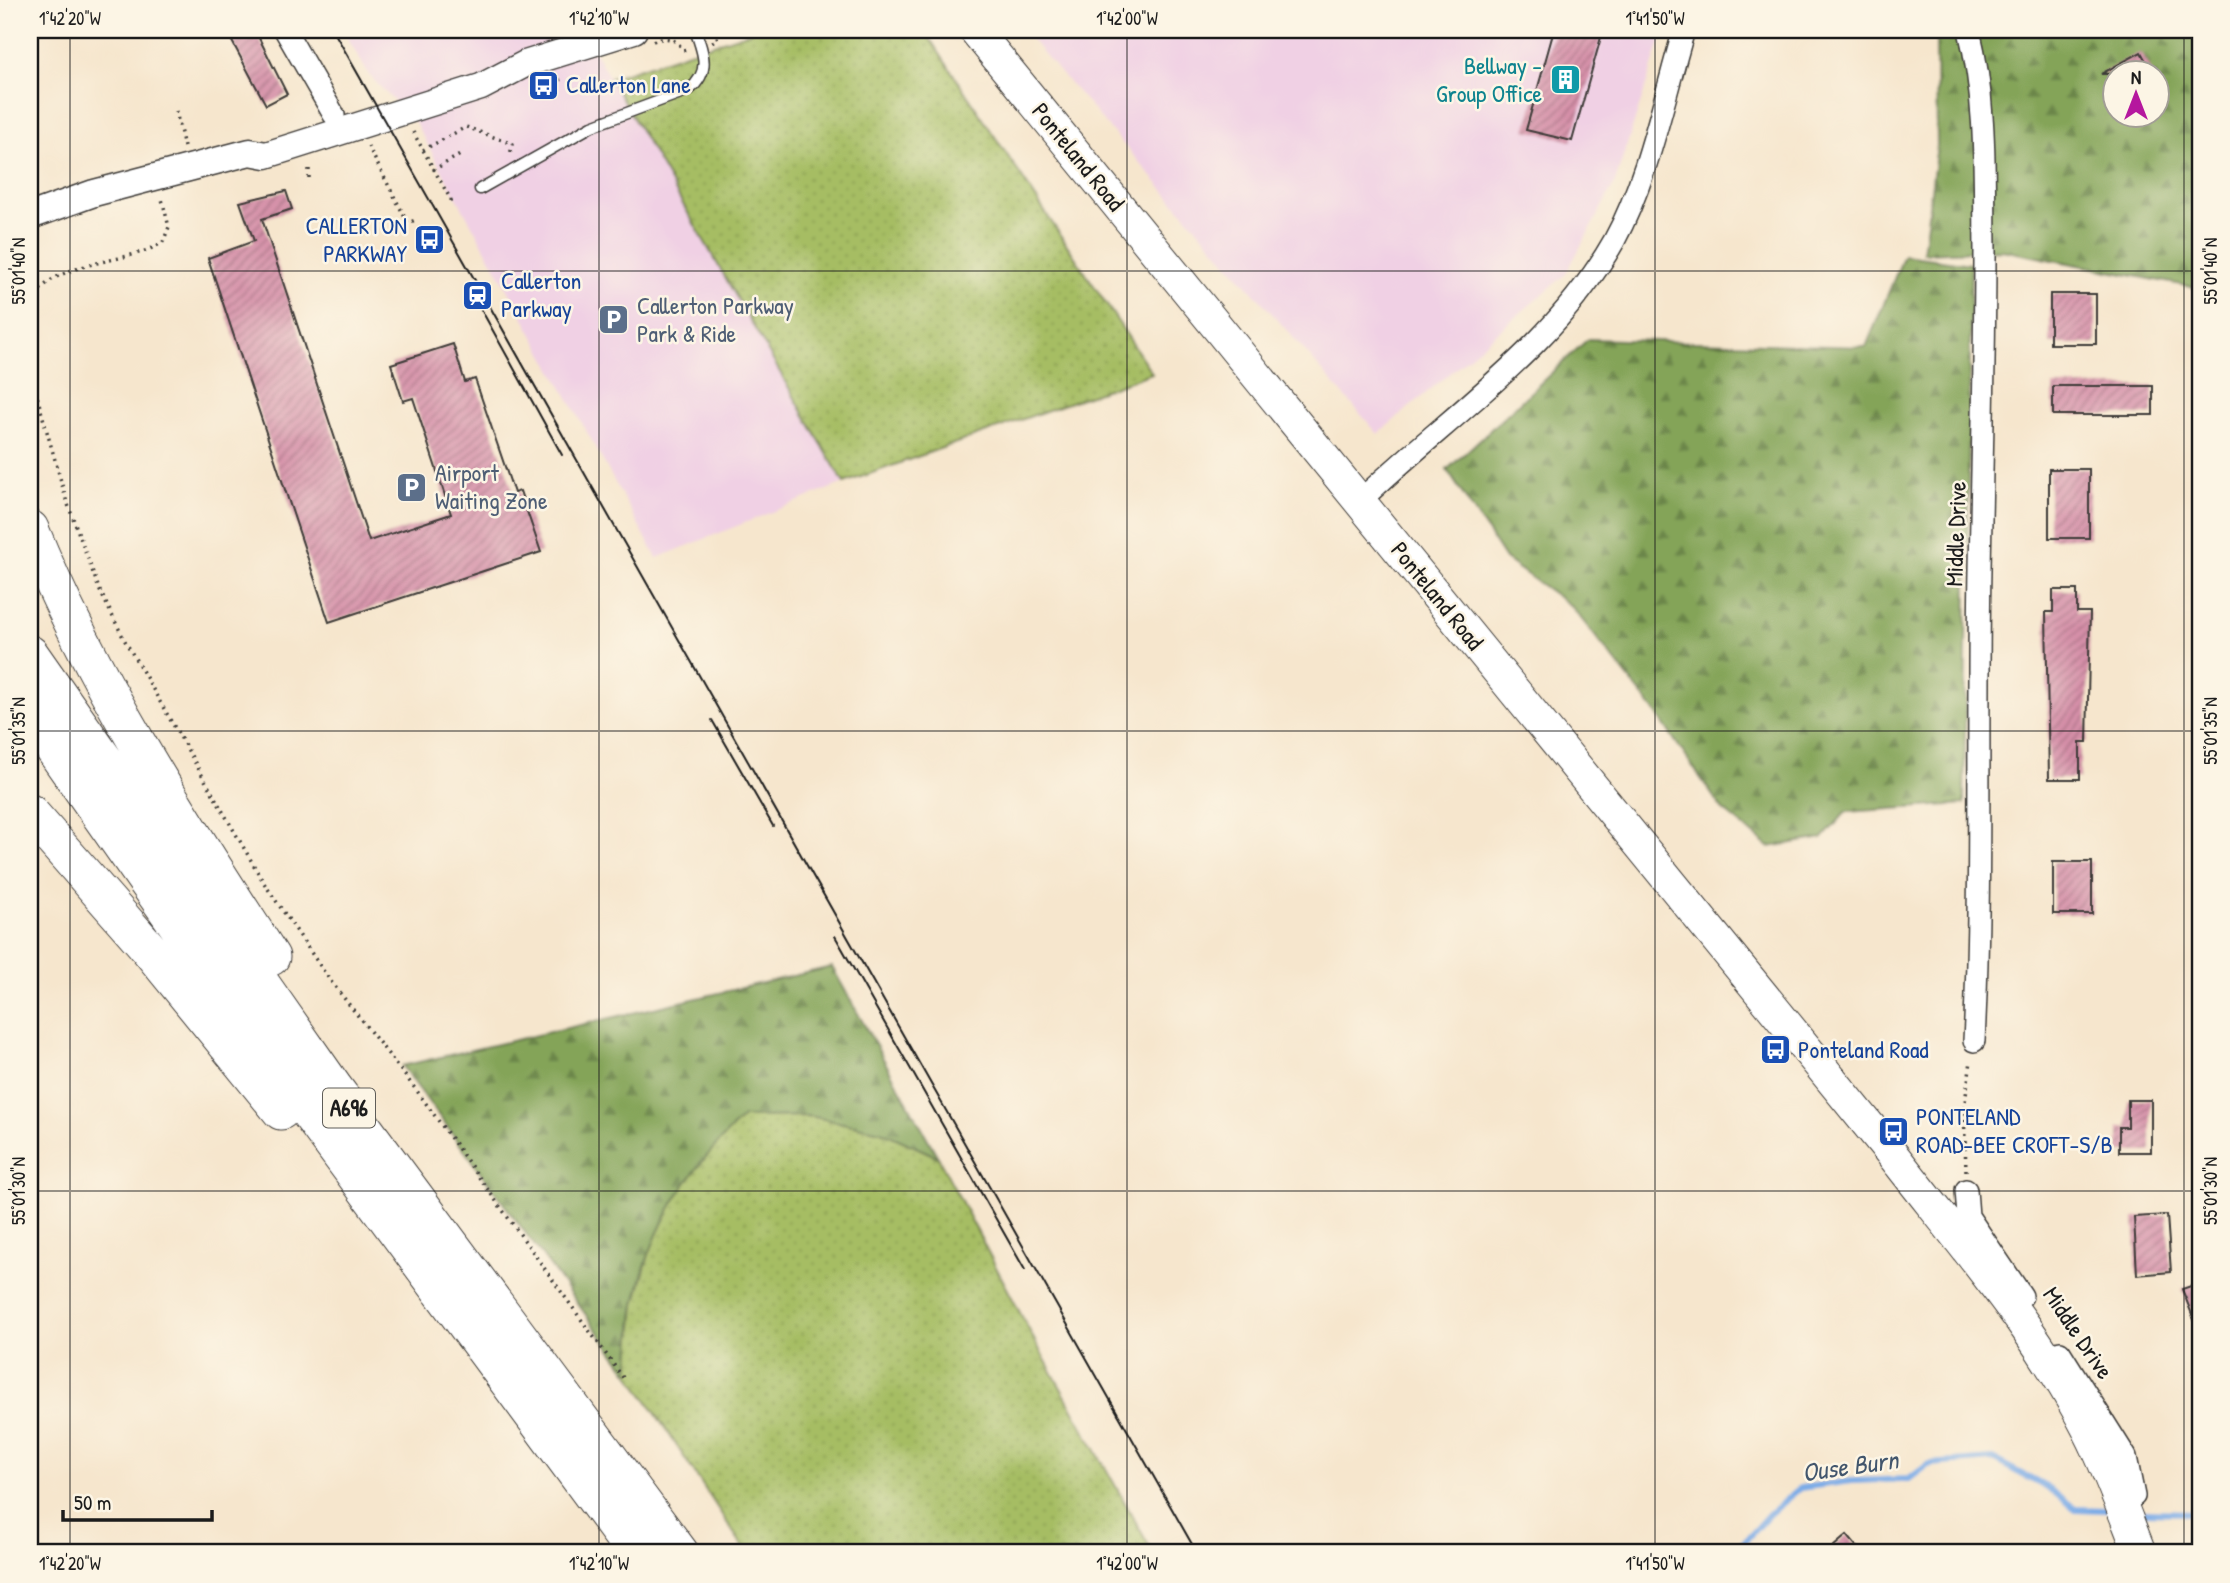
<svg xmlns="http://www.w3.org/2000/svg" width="2230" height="1583" font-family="'Patrick Hand',sans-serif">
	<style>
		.built { fill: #f0d0e4 }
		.grass { fill: url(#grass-dots); stroke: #616c40; stroke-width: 2 }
		.forest { fill: url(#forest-firs); stroke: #50603a; stroke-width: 2; fill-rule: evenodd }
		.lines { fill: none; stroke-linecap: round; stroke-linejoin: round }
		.stream { stroke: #7cace7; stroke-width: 6 }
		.building { fill: url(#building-hatch) }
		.service-casing { stroke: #3d3a37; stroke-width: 13 }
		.minor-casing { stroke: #3d3a37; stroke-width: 24 }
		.tertiary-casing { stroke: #3d3a37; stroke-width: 29 }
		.secondary-casing { stroke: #3d3a37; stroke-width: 34 }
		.trunk-casing { stroke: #3d3a37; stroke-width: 39 }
		.path { stroke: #3d3a37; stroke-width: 3.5; stroke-dasharray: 2 5; stroke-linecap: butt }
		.service { stroke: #fff; stroke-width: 10 }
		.minor { stroke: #fff; stroke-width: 21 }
		.tertiary { stroke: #fff; stroke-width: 26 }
		.secondary { stroke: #fff; stroke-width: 32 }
		.trunk { stroke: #fff; stroke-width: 37 }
		.tram { stroke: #1c1c1c; stroke-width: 2 }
		.ticks { fill: none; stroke: #1c1c1c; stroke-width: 2; stroke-opacity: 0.45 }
		.labels { text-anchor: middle; stroke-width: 5; stroke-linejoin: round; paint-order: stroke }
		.shield { fill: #fcf5e5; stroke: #5f5d58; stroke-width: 2 }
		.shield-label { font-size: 23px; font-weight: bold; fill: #1c1c1c }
		.culture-label { font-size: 24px; fill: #0d838f; stroke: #fcf5e5; text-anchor: end }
		.transit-label { font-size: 24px; fill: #164399; stroke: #fcf5e5; text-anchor: start }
		.street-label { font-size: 24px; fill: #1c1c1c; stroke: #fcf5e5 }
		.service-label { font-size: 24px; fill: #4e5e75; stroke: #fcf5e5; text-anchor: start }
		.water-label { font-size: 26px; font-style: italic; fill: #42566d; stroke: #fcf5e5 }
		.neatline { fill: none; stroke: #1c1c1c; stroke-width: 2.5 }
		.ticks-label { font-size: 18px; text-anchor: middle; fill: #1c1c1c }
	</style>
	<defs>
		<pattern id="grass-dots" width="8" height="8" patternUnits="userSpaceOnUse" patternTransform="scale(1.75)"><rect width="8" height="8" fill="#a6bd63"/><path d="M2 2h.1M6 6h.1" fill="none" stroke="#8ea255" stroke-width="1.8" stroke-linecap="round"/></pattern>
		<pattern id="forest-firs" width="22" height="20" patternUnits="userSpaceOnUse" patternTransform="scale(1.75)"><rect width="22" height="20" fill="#84a459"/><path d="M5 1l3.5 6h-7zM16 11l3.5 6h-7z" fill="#6b8549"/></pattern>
		<pattern id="building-hatch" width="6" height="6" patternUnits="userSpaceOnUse" patternTransform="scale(1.75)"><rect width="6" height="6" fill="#d58fa8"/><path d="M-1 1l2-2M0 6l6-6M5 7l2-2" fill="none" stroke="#ac7488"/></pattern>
	</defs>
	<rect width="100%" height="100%" fill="#fcf5e5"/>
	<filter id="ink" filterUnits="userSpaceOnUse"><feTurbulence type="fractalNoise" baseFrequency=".0143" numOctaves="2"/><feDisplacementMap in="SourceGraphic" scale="14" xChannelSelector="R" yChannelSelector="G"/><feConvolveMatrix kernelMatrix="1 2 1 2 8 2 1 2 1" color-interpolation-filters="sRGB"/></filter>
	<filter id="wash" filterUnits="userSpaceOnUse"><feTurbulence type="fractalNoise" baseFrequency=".00686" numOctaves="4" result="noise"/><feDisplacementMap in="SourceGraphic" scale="28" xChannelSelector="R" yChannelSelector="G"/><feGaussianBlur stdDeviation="1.57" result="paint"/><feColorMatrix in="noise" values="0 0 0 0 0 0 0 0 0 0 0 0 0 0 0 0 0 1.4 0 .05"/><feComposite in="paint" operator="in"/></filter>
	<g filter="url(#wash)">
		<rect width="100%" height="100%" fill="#f6e6cd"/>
		<path class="built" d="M343,30H582L844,483L657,558L416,124L369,75Z
			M1023,30H1664L1614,185L1565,275L1378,434Z"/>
		<path class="grass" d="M756,30H924L1152,373L844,483L610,78Z
			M810,1116L881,1131L938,1157L1037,1345L1153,1553H747L629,1373L635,1305L652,1243L678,1191L712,1148L743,1117Z"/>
		<path class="forest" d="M1936,30H2200V279L2197,288L2002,250L1923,253L1937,145ZM2114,74H2156V116H2114Z
			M1904,255L1971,264L1964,804L1846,812L1823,838L1769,847L1722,809L1654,710L1571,606L1505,559L1447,470L1588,339L1866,347Z
			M832,967L938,1157L881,1131L810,1116L743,1117C687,1172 651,1226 635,1304C631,1326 631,1351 629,1373L402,1066Z"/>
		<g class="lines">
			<path class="stream" d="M2143,1512L2200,1513
				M1734,1553L1769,1514L1800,1488L1851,1481L1909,1479L1929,1464L1993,1459L2046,1487L2076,1509L2105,1510"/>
		</g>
		<g id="blocks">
			<path class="building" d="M226,30H255L287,94L266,105Z
				M1554,30H1603L1572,141L1526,130Z
				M2141,52L2153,74H2101Z
				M286,191L292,209L262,219L369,541L451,514L413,398L403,401L391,364L453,344L465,382L475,379L514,493L520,491L541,552L329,622L208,258L254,241L240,202Z
				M2050,294H2096V344H2050Z
				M2053,386H2153V415H2053Z
				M2049,469H2089V538H2049Z
				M2053,590H2077V612H2090L2087,742H2080V779H2049L2046,612H2053Z
				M2053,862H2092V914H2053Z
				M2128,1100H2151V1152H2119V1127H2128Z
				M2167,1215L2171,1272L2137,1275L2134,1217Z
				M2200,1283V1332H2199L2182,1289Z
				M1847,1535L1862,1553H1826Z"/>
		</g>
	</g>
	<g filter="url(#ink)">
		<use href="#blocks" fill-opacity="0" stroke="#3d3a37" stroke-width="2"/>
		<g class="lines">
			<defs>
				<path id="service" d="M480,189L592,126L689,90C711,72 704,54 695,30"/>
				<path id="minor" d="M285,30L334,115
					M1969,30C1987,102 1984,177 1985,251C1985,357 1982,463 1980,569C1977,727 1982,884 1974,1041
					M1360,501C1447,417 1553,349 1614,241C1648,179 1664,97 1684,30
					M1966,1190L1968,1216L2022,1296
					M2060,1352L2126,1457L2134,1496L2122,1506"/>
				<path id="tertiary" d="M30,216L94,193L250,152L266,155L481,87L525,64L634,30"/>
				<path id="secondary" d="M975,30L1888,1149C1963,1246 2049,1342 2100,1454C2115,1487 2127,1520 2140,1553"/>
				<path id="trunk" d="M30,529C92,681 182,820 271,957
					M30,654L334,1088L680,1553
					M30,715L307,1110L635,1553
					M30,813L144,943L281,1111"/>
			</defs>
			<use href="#service" class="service-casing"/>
			<use href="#minor" class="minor-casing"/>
			<use href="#tertiary" class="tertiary-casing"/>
			<use href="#secondary" class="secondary-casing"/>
			<use href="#trunk" class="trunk-casing"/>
			<path class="path" d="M653,41C666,36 676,38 683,50L688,49
				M712,42L717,40L718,30
				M539,86L562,79
				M176,111L184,147
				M413,132L451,200L446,202
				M368,146L408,223L415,220
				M423,150L466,127L513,144L510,154
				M433,170L460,155
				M309,178V164
				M30,308C47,256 127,267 163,242L169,227L162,199
				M30,356L35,389L66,499L99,589L124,639L264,883L329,979L417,1091L624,1379
				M1966,1171L1964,1109L1971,1061"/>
			<use href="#service" class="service"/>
			<use href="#minor" class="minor"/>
			<use href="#tertiary" class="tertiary"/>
			<use href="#secondary" class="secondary"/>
			<use href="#trunk" class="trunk"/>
			<path class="tram" d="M333,30L1197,1553
				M477,302L562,455
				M712,720L773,826
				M835,936L1025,1270"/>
		</g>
	</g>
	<path class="ticks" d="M70,30V1553M599,30V1553M1127,30V1553M1655,30V1553M2184,30V1553M30,271H2200M30,731H2200M30,1191H2200"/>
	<defs>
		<symbol id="building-square" viewBox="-11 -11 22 22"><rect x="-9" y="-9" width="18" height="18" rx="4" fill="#0f9aa8" stroke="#fcf5e5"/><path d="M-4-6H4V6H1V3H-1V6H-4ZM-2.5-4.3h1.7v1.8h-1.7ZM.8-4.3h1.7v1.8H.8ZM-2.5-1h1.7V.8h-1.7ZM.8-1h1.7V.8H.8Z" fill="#fff"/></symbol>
		<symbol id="bus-square" viewBox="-11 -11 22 22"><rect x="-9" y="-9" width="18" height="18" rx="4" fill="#1a4fb4" stroke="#fcf5e5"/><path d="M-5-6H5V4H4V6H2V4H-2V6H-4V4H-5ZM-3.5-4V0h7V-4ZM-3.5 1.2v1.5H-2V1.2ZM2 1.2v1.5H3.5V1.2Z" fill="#fff"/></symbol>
		<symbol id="station-square" viewBox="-11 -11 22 22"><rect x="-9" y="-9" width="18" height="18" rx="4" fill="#1a4fb4" stroke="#fcf5e5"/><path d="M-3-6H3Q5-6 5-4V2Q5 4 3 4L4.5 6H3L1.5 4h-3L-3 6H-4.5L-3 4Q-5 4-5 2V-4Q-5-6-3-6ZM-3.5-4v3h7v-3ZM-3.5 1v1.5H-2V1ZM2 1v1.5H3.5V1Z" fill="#fff"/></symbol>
		<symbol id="parking-square" viewBox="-11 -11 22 22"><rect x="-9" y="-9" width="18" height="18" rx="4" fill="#5c6f8a" stroke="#fcf5e5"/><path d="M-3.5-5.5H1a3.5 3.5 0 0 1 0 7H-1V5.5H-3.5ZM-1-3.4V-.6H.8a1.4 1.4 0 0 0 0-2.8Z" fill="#fff"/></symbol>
	</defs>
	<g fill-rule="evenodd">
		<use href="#building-square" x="1548" y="62" width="35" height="35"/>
		<use href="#bus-square" x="526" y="68" width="35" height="35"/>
		<use href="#bus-square" x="412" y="222" width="35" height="35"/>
		<use href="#station-square" x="460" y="278" width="35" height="35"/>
		<use href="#parking-square" x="596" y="302" width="35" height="35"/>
		<use href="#parking-square" x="394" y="470" width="35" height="35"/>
		<use href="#bus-square" x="1758" y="1032" width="35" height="35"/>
		<use href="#bus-square" x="1876" y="1114" width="35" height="35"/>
	</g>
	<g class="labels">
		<rect class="shield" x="323" y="1088.5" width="52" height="39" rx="5"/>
		<g class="shield-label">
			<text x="349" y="1116">A696</text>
		</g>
		<g class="culture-label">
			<text x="1542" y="74">Bellway -<tspan x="1542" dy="28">Group Office</tspan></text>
		</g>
		<g class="transit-label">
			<text x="566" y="93">Callerton Lane</text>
			<text x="407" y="234" text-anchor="end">CALLERTON<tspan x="407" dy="28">PARKWAY</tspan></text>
			<text x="501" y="289">Callerton<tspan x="501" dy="28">Parkway</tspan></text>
			<text x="1798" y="1058">Ponteland Road</text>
			<text x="1916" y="1125">PONTELAND<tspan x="1916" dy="28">ROAD-BEE CROFT-S/B</tspan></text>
		</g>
		<g class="street-label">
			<text transform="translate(1078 157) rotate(51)" y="8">Ponteland Road</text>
			<text transform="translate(1956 534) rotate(-88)" y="8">Middle Drive</text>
			<text transform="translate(1437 596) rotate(51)" y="8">Ponteland Road</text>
			<text transform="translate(2078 1333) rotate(56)" y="8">Middle Drive</text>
		</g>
		<g class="service-label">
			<text x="637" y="314">Callerton Parkway<tspan x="637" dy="28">Park &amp; Ride</tspan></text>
			<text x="435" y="481">Airport<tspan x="435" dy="28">Waiting Zone</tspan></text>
		</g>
		<g class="water-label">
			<text transform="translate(1850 1466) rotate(-8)" y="9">Ouse Burn</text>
		</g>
	</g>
	<rect width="2230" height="1583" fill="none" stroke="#fcf5e5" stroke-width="77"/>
	<g transform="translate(2136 94)"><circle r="33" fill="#fcf5e5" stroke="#a29e95" stroke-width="2"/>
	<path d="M0-5L12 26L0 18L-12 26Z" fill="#b5179e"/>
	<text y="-10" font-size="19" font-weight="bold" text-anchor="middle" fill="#1c1c1c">N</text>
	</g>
	<path d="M63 1510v10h149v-10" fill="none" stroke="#1c1c1c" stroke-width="3.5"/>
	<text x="74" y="1510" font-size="21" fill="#1c1c1c" stroke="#fcf5e5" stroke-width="5" paint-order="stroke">50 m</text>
	<rect x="38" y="38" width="2154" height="1506" class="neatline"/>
	<g class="ticks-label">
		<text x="70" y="25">1°42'20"W</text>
		<text x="599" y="25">1°42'10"W</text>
		<text x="1127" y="25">1°42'00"W</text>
		<text x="1655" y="25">1°41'50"W</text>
		<text transform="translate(19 271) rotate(-90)" y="6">55°01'40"N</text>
		<text transform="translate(2211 271) rotate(-90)" y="6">55°01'40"N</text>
		<text transform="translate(19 731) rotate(-90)" y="6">55°01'35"N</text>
		<text transform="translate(2211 731) rotate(-90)" y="6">55°01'35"N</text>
		<text transform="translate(19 1191) rotate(-90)" y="6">55°01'30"N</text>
		<text transform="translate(2211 1191) rotate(-90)" y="6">55°01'30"N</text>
		<text x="70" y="1570">1°42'20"W</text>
		<text x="599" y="1570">1°42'10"W</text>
		<text x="1127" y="1570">1°42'00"W</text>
		<text x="1655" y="1570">1°41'50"W</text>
	</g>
</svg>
